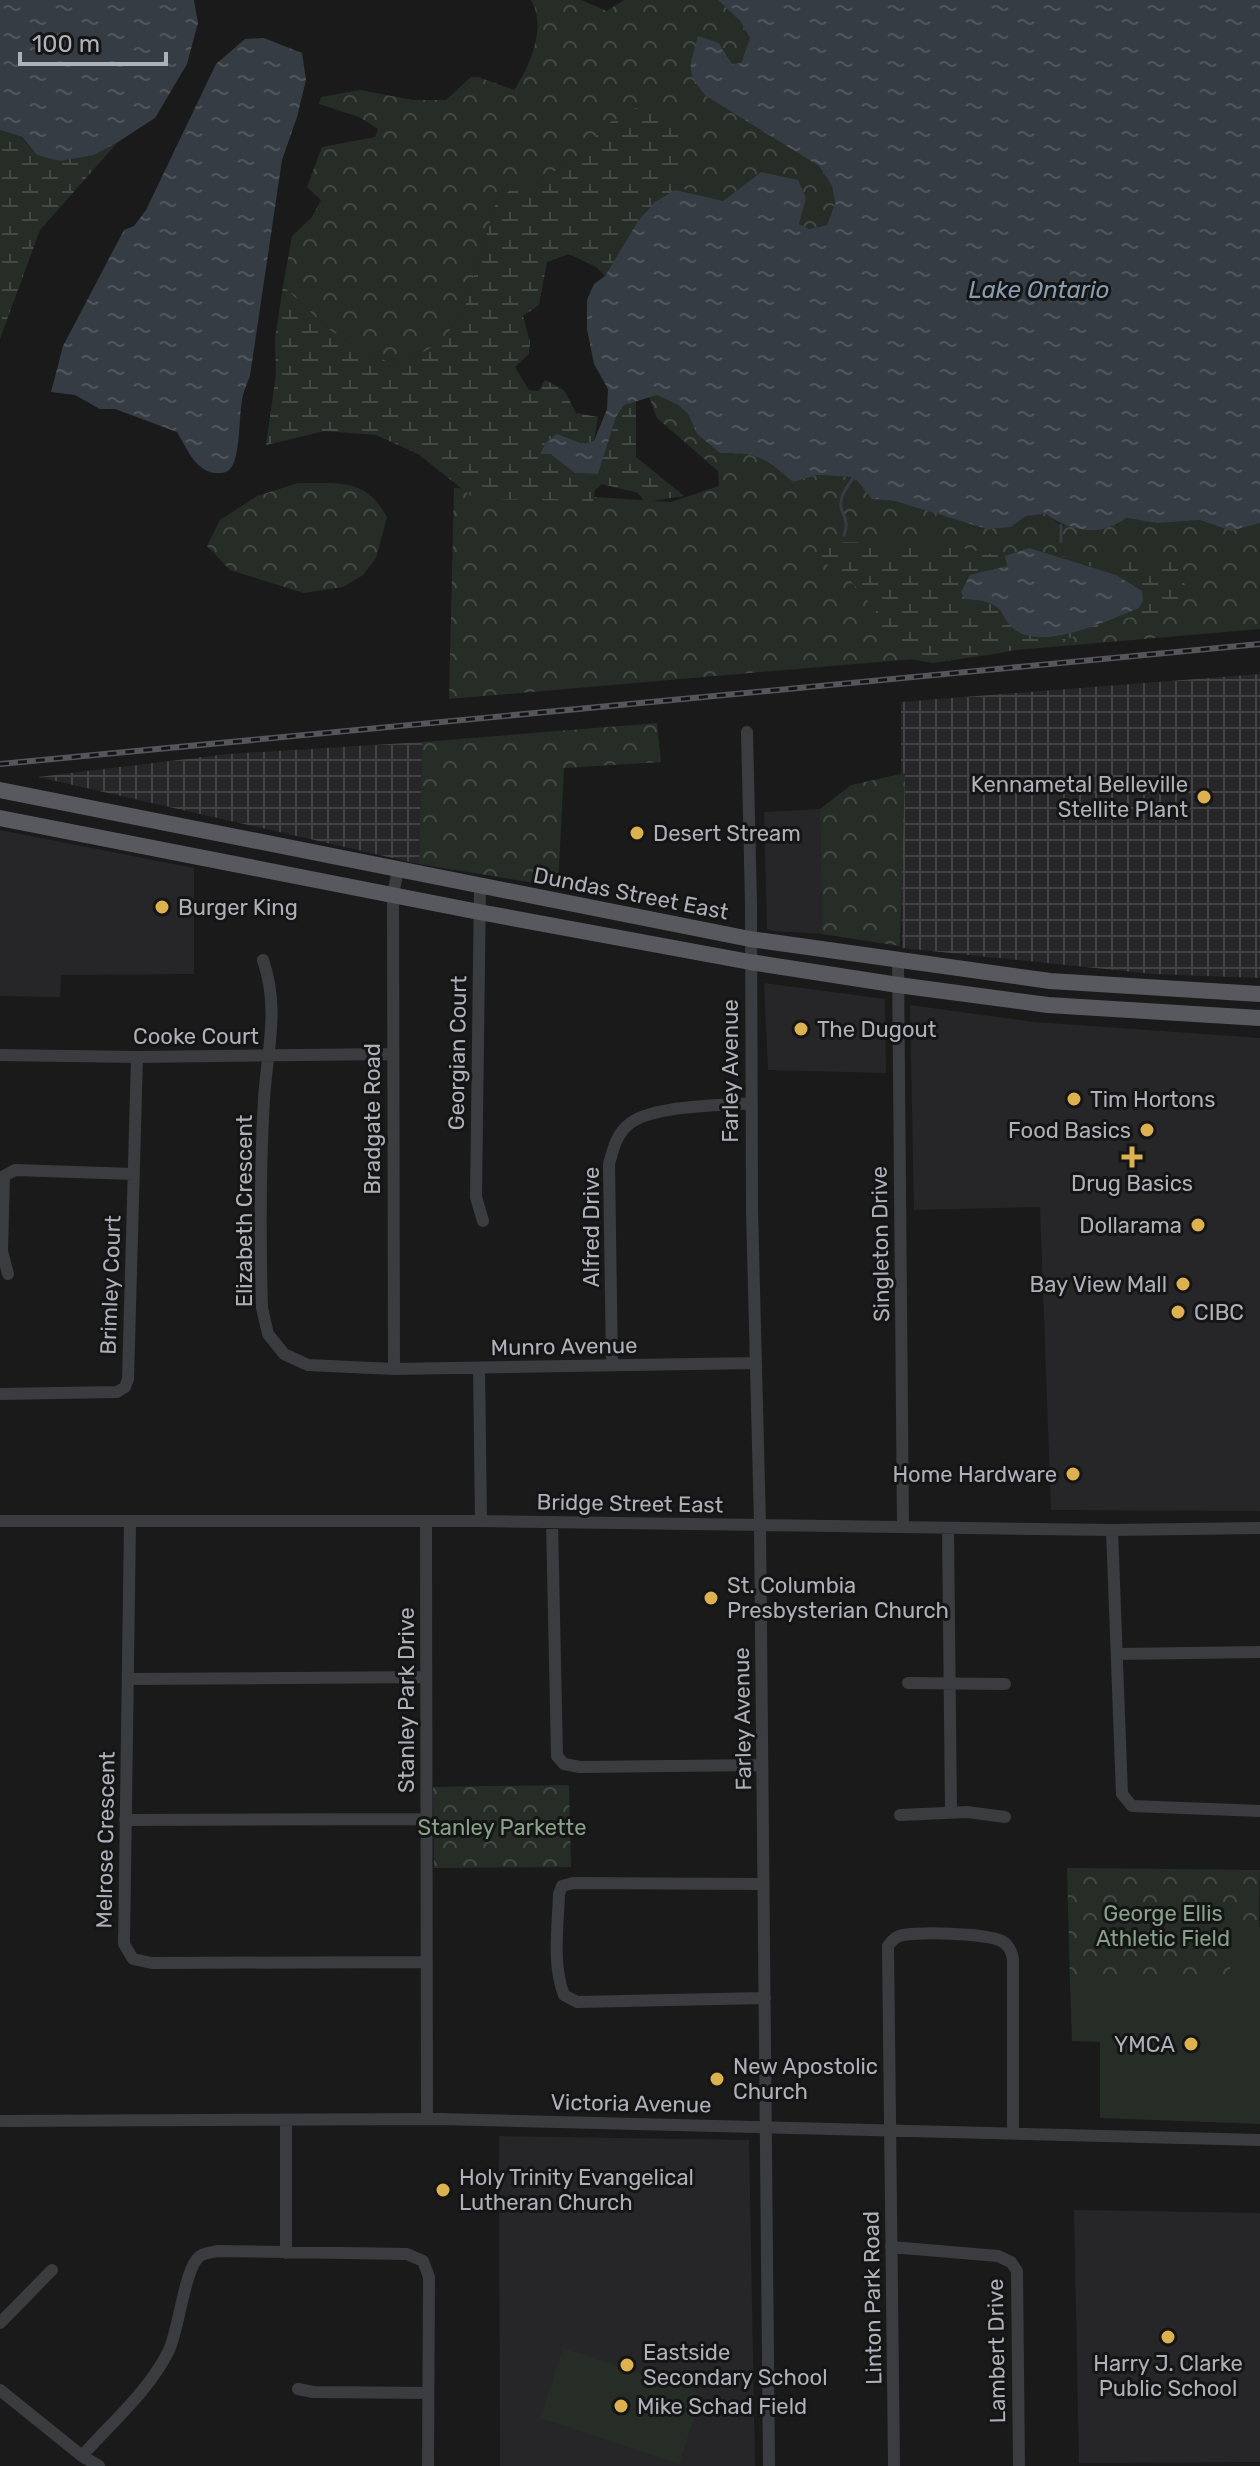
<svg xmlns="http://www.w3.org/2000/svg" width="1260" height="2466" font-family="Rubik,sans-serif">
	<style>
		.built { fill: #262628 }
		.industrial { fill: url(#industrial-grid) }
		.forest { fill: url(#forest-crowns) }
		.wetland { fill: url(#wetland-marsh) }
		.garden { fill: #262d27 }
		.water { fill: url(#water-ripples) }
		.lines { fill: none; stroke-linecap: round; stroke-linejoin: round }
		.stream { stroke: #353c43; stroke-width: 3 }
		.minor { stroke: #3b3c40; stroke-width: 12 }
		.major { stroke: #57595f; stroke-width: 16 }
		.rail-casing { stroke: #54565b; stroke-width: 6 }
		.rail { stroke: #151516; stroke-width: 3; stroke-dasharray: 9; stroke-linecap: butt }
		.poi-dot { fill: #ddb150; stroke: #151516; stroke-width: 3 }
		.labels { text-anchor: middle; stroke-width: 6; stroke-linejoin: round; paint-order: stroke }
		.poi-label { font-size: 22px; fill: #aeb1b9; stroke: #151516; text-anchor: start }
		.street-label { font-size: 22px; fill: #aeb1b9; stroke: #151516 }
		.park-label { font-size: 22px; fill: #87a289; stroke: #151516 }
		.water-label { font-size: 24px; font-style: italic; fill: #899db0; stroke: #151516 }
	</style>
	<defs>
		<pattern id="industrial-grid" width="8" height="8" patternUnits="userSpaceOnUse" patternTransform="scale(2)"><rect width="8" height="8" fill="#262628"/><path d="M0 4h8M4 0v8" fill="none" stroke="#434345"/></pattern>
		<pattern id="forest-crowns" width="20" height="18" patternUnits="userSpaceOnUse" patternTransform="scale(2)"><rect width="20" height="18" fill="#262d27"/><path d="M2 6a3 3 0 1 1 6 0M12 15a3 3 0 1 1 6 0" fill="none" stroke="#434944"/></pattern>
		<pattern id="wetland-marsh" width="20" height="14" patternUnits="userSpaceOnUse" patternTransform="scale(2)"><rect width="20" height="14" fill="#262d27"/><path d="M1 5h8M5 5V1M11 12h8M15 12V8" fill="none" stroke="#434944"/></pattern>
		<pattern id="water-ripples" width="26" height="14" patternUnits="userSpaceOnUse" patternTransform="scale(2)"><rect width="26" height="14" fill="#353c43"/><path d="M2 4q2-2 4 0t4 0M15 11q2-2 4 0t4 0" fill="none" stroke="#50565c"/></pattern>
	</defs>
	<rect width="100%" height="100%" fill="#1a1a1b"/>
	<path class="built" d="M820,809L822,934L773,931L767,929L764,812Z
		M0,830L194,868V974L61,975L60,997L0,996Z
		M764,983L885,999L886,1073L768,1070Z
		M910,1005L1034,1022L1260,1038V1511L1051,1510L1040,1207L914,1210Z
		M499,2136L749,2140L755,2466H500Z
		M1074,2210L1260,2213V2462L1079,2463Z"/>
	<path class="industrial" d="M1260,674V978L1153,974L902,948L901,702Z
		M422,742L419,864L38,777L228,754Z"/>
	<path class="forest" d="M531,0H581L607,11L624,0H718L740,21L750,38L741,63L732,64L719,43L706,96L819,166L832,186L835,203L827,225L809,229L798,224L806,198L761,172L723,201L689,195L676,179L607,124L571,164L509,191L496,202L464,310L443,340L418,356L392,363L367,354L328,329L283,286L292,236L312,217L321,200L307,187L322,147L375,137L378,129L359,117L319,104L321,97L360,90L413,100H446L471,77H478L514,90C530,66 547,27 531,0Z
		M657,395L678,405L688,414L697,434L720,453C759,453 764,457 793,482L818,475L854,477L872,499L895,501L1011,527L1026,516L1046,514L1061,525H1117L1125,518L1157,523L1200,520L1231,531L1260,523V629L449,699L454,488L671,502L719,486L718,471L657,418L649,397Z
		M298,483C339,484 365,477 387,517L376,558L363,575L343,587L304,593L230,570L207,546L220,520L257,496Z
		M657,723L661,762L564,768L558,887L419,864L422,742Z
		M905,773L900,946L822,934L820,809L851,785Z
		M569,1785L571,1867L434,1868L433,1787Z
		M1067,1868L1260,1870C1258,1907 1260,1946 1260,1984H1070Z"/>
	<path class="wetland" d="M636,108L671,120L682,136L676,179L689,195L675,190L638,221L605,276L596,267L569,254L547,262L539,305L523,316L530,342L529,354L515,367L529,390L539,391L545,380L564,390L576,413L598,417L594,441L583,444L557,435L546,442L540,454H550L575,473L598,474L616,417L624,405L636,400V457L684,496L645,502L638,493L602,484L595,490L593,501L475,499L418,454L376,435L325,431L266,445L276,375L275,339L283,286L328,329L367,354L392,363L418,356L443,340L464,310L496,202L509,191L571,164L607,124Z
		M0,130L21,137L37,155H94L118,142L40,230L0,339Z
		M826,542L944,544L1005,557L1007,566L964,599C990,601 994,602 1009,624L1066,634L1138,608L1116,575L1060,556L1099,562L1150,557L1177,563L1187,591L1172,612L1126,618L1067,639L1000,653L933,663L904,658L887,639L874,608L849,579L821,560L818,552Z"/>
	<path class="garden" d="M1230,1927H1260V1979H1230Z
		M1070,1984H1260V2124L1100,2118V2042L1072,2041Z
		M563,2348L702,2394L679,2464L540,2418Z"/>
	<path class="water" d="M0,0H194L198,23L187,64L155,118L118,142L94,155L60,161L37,155L22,137L0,130Z
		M718,0H1260V523L1231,531L1200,520L1157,523L1126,518C1101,538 1069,531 1046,514L1026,516L1011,527L987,529L895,501L872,499L854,477L818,475L793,482C764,457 759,453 720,453L697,434L688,414L678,405L657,395L624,405L616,417L598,474L575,473L550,454H540L546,442L557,434L583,444L594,441L607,409L608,389L594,364L587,329V300L594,284L605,276L638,221L655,202L675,190L723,201L761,172L798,180L806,198L799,224L809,229L827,225L835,203L832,186L819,166L706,96C684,70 690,67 698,36L719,43L732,64L741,63L750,38L740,21Z
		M264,38L302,53L306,80L297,117L282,160L250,376C247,384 243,392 242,400C239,417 240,457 231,468C226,474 220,473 214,473C195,470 186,447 177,432L115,409H100L75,395L51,392L63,346L124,230L134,226L146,210L216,64L245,39Z
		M1029,548L1116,575L1142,591L1143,601L1139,608C1108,620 1043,652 1014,629C1007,624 1005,616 999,609C990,600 976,600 964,599L961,592L970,575L1007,566L1005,556Z"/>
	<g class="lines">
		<path class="stream" d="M844,535C854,510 825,514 854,477
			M1061,542V525"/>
		<path class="minor" d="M747,732L751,903L752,1210L760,1524L769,2466
			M480,885L476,1197L483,1221
			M263,960C280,1010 267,1050 264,1099C260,1168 260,1239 262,1308L268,1334L284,1354L308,1365L394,1369L755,1363
			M898,961L903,1527
			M0,1055L137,1057L392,1054
			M8,1274L2,1251L4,1176L15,1170L134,1174
			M612,1364L609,1164C613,1150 616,1135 628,1125C649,1105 720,1106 751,1103
			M479,1368L481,1521
			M394,1369L393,894L398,870
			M0,1394L117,1392L125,1387L128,1379L137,1057
			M0,1521H481L1112,1530L1260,1528
			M130,1522L124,1944L133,1959L152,1963L427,1962
			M426,1522L427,2119
			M552,1522L557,1756L564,1764L580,1767L762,1765
			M948,1528L951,1812
			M1112,1530L1122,1794L1132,1806L1260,1811
			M1117,1654L1260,1652
			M128,1679L426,1677
			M908,1683L1005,1684
			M900,1815L967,1812L1005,1817
			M125,1820L426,1819
			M763,1884L573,1883L562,1886L559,1894C558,1927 552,1964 564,1995L577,2002L765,1998
			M0,2121L440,2119L1260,2140
			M891,2247L998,2256L1011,2262L1017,2271L1019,2466
			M286,2253V2121
			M0,2323L52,2270
			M298,2389L313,2392L427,2393
			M0,2390L82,2456L99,2466
			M82,2456C111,2423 150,2390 169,2350C179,2329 185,2266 200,2256C204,2253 213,2252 218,2251L407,2254L423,2261L429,2277L428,2466
			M894,2466L888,1946C892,1940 896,1936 903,1935C923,1932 979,1933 999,1940C1008,1943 1011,1950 1013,1959V2132"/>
		<path class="major" d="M0,790L750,939L1050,981L1260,994
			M0,818L479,912L750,962L898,985L1048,1005L1260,1018"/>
		<defs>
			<path id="rail" d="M0,764L1260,644"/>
		</defs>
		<use href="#rail" class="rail-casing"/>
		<use href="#rail" class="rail"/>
	</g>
	<g class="poi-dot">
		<circle cx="1204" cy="797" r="8"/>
		<circle cx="637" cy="833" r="8"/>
		<circle cx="162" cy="907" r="8"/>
		<circle cx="801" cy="1029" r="8"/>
		<circle cx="1074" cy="1099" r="8"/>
		<circle cx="1147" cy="1130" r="8"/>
		<path d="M1128 1145h8v8h8v8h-8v8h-8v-8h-8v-8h8z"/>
		<circle cx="1198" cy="1225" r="8"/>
		<circle cx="1183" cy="1284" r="8"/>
		<circle cx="1178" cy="1312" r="8"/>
		<circle cx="1073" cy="1474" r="8"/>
		<circle cx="711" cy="1598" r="8"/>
		<circle cx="1191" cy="2044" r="8"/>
		<circle cx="717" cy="2079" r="8"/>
		<circle cx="443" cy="2190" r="8"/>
		<circle cx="1168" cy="2337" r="8"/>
		<circle cx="627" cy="2365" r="8"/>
		<circle cx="621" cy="2406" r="8"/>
	</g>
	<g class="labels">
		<g class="poi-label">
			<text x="1188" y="792" text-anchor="end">Kennametal Belleville<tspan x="1188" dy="25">Stellite Plant</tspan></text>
			<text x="653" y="841">Desert Stream</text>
			<text x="178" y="915">Burger King</text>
			<text x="817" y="1037">The Dugout</text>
			<text x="1090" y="1107">Tim Hortons</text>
			<text x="1131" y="1138" text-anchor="end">Food Basics</text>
			<text x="1132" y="1191" text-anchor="middle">Drug Basics</text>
			<text x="1182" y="1233" text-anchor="end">Dollarama</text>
			<text x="1167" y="1292" text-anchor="end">Bay View Mall</text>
			<text x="1194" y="1320">CIBC</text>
			<text x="1057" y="1482" text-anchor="end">Home Hardware</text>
			<text x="727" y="1593">St. Columbia<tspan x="727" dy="25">Presbysterian Church</tspan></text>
			<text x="1175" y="2052" text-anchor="end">YMCA</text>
			<text x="733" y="2074">New Apostolic<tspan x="733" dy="25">Church</tspan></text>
			<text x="459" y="2185">Holy Trinity Evangelical<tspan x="459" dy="25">Lutheran Church</tspan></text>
			<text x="643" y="2360">Eastside<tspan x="643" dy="25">Secondary School</tspan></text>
			<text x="1168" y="2371" text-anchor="middle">Harry J. Clarke<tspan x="1168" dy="25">Public School</tspan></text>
			<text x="637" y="2414">Mike Schad Field</text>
		</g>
		<g class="street-label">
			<text transform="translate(631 893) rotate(11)" y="8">Dundas Street East</text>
			<text x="196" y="1044">Cooke Court</text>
			<text transform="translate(457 1053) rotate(-89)" y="8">Georgian Court</text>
			<text transform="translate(730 1071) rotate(-90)" y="8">Farley Avenue</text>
			<text transform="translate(372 1119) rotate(-90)" y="8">Bradgate Road</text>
			<text transform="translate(244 1211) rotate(-90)" y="8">Elizabeth Crescent</text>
			<text transform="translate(591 1227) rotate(-90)" y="8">Alfred Drive</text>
			<text transform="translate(880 1244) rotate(-91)" y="8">Singleton Drive</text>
			<text transform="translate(110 1285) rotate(-88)" y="8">Brimley Court</text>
			<text transform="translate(564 1346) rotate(-1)" y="8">Munro Avenue</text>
			<text transform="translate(630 1503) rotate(1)" y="8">Bridge Street East</text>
			<text transform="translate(406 1700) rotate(-90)" y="8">Stanley Park Drive</text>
			<text transform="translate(742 1719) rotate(-91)" y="8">Farley Avenue</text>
			<text transform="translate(105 1840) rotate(-89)" y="8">Melrose Crescent</text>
			<text transform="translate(631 2103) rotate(1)" y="8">Victoria Avenue</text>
			<text transform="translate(872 2298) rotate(-91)" y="8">Linton Park Road</text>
			<text transform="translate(996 2351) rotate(-91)" y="8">Lambert Drive</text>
		</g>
		<g class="park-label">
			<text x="502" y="1835">Stanley Parkette</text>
			<text x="1163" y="1921">George Ellis<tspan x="1163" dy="25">Athletic Field</tspan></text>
		</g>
		<g class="water-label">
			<text x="1039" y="298">Lake Ontario</text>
		</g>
	</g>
	<path d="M20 52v12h146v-12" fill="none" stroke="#aeb1b9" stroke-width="4"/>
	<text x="32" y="52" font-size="24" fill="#aeb1b9" stroke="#151516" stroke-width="6" paint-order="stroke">100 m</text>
</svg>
